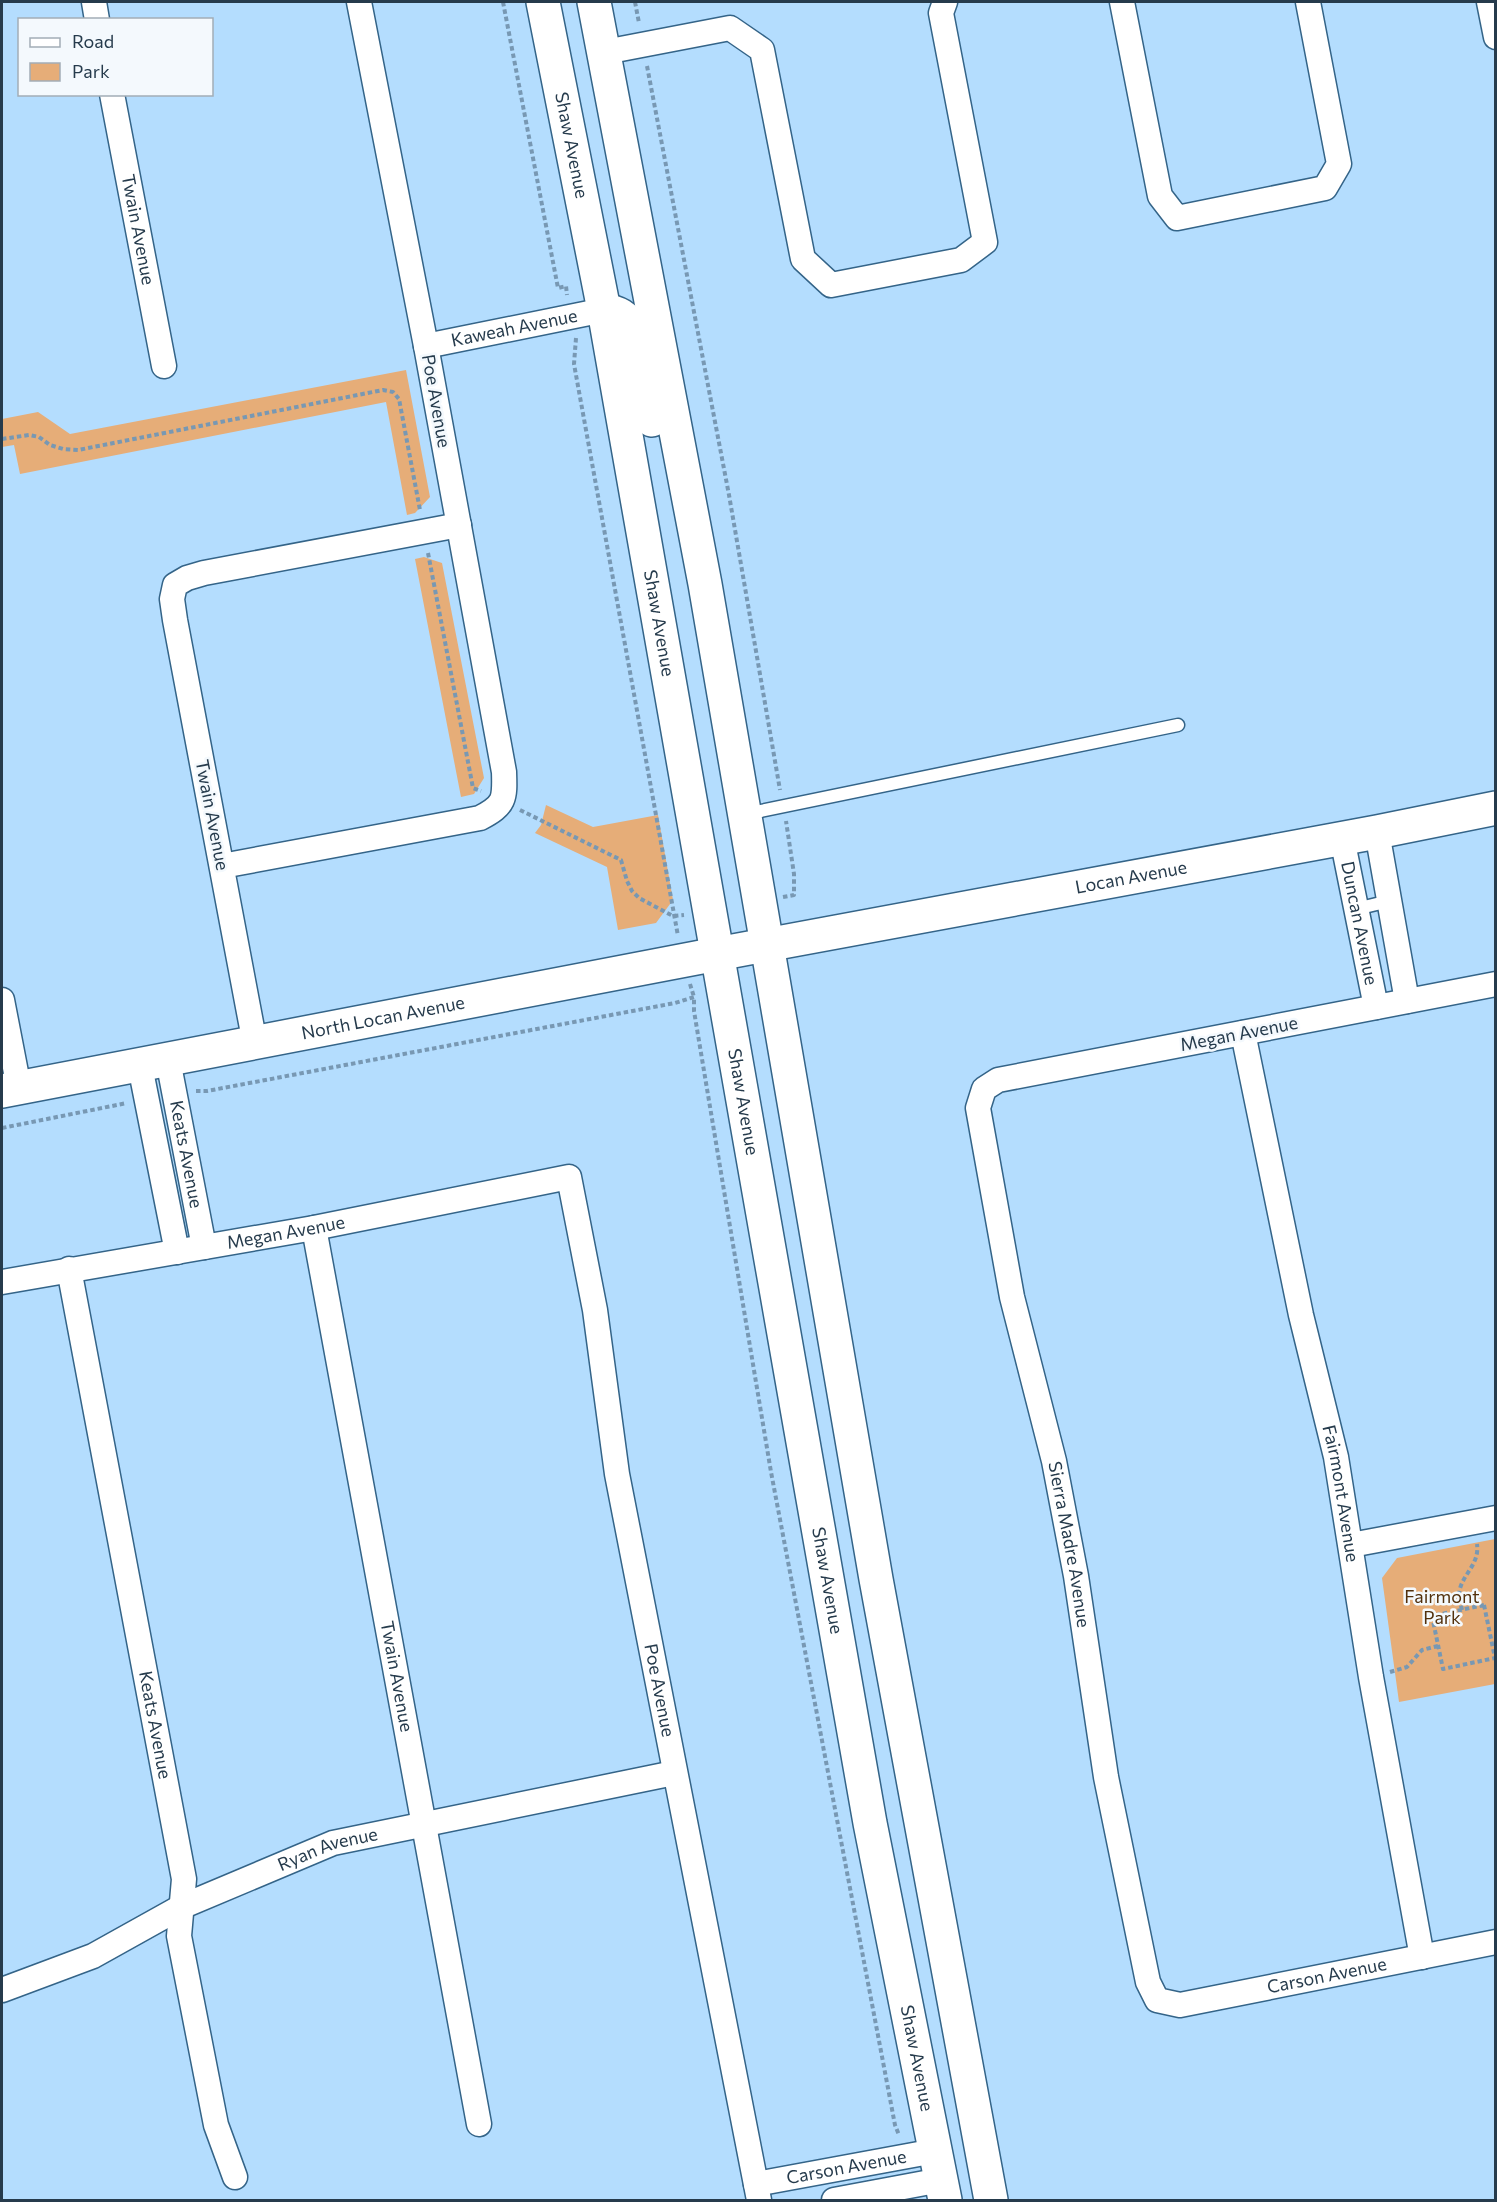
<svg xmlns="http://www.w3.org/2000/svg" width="1497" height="2202" font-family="Commissioner,sans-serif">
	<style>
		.green { fill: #e6ad78 }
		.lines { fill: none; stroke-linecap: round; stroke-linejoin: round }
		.lane-casing { stroke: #346488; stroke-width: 15 }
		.street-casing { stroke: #346488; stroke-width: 27 }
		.secondary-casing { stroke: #346488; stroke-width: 36 }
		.path { stroke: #7898b3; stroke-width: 4; stroke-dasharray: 4.5 3; stroke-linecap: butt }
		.lane { stroke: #fff; stroke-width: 12 }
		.street { stroke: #fff; stroke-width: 24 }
		.secondary { stroke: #fff; stroke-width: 33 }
		.labels { text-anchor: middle; stroke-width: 5; stroke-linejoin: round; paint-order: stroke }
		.street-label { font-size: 18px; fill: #263b4c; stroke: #f4f9fd }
		.park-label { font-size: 18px; fill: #52300c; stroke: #f4f9fd }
	</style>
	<rect width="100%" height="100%" fill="#b4ddfe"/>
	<path class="green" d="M406,370L430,497L415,513L407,515L386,402L20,474L14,445L2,447V419L38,412L70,434Z
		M424,557L442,563L484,778L474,794L461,797L415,559Z
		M546,805L593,827L658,815L673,900L656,923L618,930L607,867L535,833L541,825Z
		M1495,1539V1684L1399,1702L1382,1578L1397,1558Z"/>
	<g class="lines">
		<defs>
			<path id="lane" d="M746,814L1178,725
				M1356,909L1389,901"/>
			<g id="street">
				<path d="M94,2L97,20"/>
				<path d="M1122,2L1160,196L1177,218L1325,188L1339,164L1308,2"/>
				<path d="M1489,2L1496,37"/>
				<path d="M605,52L730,28L762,50L803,259L831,285L961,260L985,242L941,13L945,2"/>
				<path id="s1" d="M112,94L164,366"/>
				<path id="s2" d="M426,346L604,310"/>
				<path d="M1377,832L1407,1001"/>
				<path id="s3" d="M1342,838L1376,1007"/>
				<path d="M222,866L480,818C505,805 505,799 504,772L426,346L359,2"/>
				<path id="s4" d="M1496,984L998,1080L984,1089L978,1108L1012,1297L1054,1461L1076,1576L1106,1777L1148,1982L1157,2000L1180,2005L1496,1942"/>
				<path d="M2,1000L19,1088"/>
				<path id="s5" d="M1243,1033L1301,1315L1336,1457L1371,1677L1422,1957"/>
				<path d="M255,1044L175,620L172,599L175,585L187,578L204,573L459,525"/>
				<path id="s6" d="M168,1060L204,1247"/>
				<path d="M140,1066L177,1252"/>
				<path id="s7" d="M314,1228L479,2124"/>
				<path id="s8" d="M69,1269L184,1879L179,1936L216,2125L235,2177"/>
				<path id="s9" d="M2,1282L314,1228L569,1177L595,1310L617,1474L759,2200"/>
				<path d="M1351,1545L1496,1518"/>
				<path id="s10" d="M2,1990L93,1956L181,1907L333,1843L674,1773"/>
				<path id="s11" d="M756,2184L935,2151"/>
				<path d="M834,2200L941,2180"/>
			</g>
			<g id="secondary">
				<path id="s12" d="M543,2L604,310L870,1823L945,2200"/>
				<path d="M594,2L705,584L876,1579L991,2200"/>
				<path d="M604,310C618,312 625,316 632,328L652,420"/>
				<path id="s13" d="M2,1091L717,954L1377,832L1496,808"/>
			</g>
		</defs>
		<use href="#lane" class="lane-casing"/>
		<use href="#street" class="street-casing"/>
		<use href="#secondary" class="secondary-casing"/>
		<path class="path" d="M503,2L558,288L566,286L567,295
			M635,2L639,23
			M647,66L729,495L780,790
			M576,338L574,364L678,936
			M2,439L29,435L39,437L50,445L63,449L78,450L383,390L393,392L399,399L420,510
			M428,553L473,788L481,791
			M520,810L621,860L627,881L632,891L639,898L673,916L684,915
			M783,897L794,895V874L786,821
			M690,984L694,997
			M196,1091H207L675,1003L694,997V1011L771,1472L895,2125L899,2135
			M2,1128L127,1103
			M1484,1605L1495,1658L1443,1669L1432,1616Z
			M1462,1610C1461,1605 1459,1600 1459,1595C1460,1575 1480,1566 1477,1544
			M1390,1672L1407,1667L1422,1650L1438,1646"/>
		<use href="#lane" class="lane"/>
		<use href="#street" class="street"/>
		<use href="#secondary" class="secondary"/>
	</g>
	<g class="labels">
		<g class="street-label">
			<text dy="6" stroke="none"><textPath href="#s12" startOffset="146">Shaw Avenue</textPath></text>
			<text dy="6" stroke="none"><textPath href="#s1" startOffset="138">Twain Avenue</textPath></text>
			<text dy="6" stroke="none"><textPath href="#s2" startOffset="90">Kaweah Avenue</textPath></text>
			<text transform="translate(436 401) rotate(80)" y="6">Poe Avenue</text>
			<text dy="6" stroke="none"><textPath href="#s12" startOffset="632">Shaw Avenue</textPath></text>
			<text transform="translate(212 815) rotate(79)" y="6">Twain Avenue</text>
			<text dy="6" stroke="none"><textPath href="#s13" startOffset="1149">Locan Avenue</textPath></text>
			<text dy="6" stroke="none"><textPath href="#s3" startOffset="87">Duncan Avenue</textPath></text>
			<text dy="6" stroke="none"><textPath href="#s13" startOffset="388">North Locan Avenue</textPath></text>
			<text transform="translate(1239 1034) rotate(-11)" y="6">Megan Avenue</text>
			<text dy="6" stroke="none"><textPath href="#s12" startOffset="1118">Shaw Avenue</textPath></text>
			<text dy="6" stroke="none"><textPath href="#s6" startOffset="96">Keats Avenue</textPath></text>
			<text dy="6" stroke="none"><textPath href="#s9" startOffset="288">Megan Avenue</textPath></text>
			<text dy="6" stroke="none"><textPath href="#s5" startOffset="471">Fairmont Avenue</textPath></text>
			<text dy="6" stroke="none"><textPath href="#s4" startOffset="990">Sierra Madre Avenue</textPath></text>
			<text dy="6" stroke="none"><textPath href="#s12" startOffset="1604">Shaw Avenue</textPath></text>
			<text dy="6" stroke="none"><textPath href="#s7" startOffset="456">Twain Avenue</textPath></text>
			<text dy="6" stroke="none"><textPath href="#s9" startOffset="1098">Poe Avenue</textPath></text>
			<text dy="6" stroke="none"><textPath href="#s8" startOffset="464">Keats Avenue</textPath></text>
			<text dy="6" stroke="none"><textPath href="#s10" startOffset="356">Ryan Avenue</textPath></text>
			<text dy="6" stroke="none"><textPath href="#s4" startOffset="1628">Carson Avenue</textPath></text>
			<text dy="6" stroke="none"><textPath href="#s12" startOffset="2090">Shaw Avenue</textPath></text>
			<text dy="6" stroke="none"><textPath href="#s11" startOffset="92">Carson Avenue</textPath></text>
		</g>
		<g class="park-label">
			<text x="1442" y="1603">Fairmont<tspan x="1442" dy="21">Park</tspan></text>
		</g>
	</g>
	<rect width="1497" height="2202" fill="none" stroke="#263b4c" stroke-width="6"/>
	<rect x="18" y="18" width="195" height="78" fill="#f4f9fd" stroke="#a2adb6" stroke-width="1.5"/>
	<rect x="30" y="38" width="30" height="9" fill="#ffffff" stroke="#a2adb6" stroke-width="1.5"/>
	<text x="72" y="48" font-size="18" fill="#263b4c">Road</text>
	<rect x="30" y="63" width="30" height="18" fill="#e6ad78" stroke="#a2adb6" stroke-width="1.5"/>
	<text x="72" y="78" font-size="18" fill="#263b4c">Park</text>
</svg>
